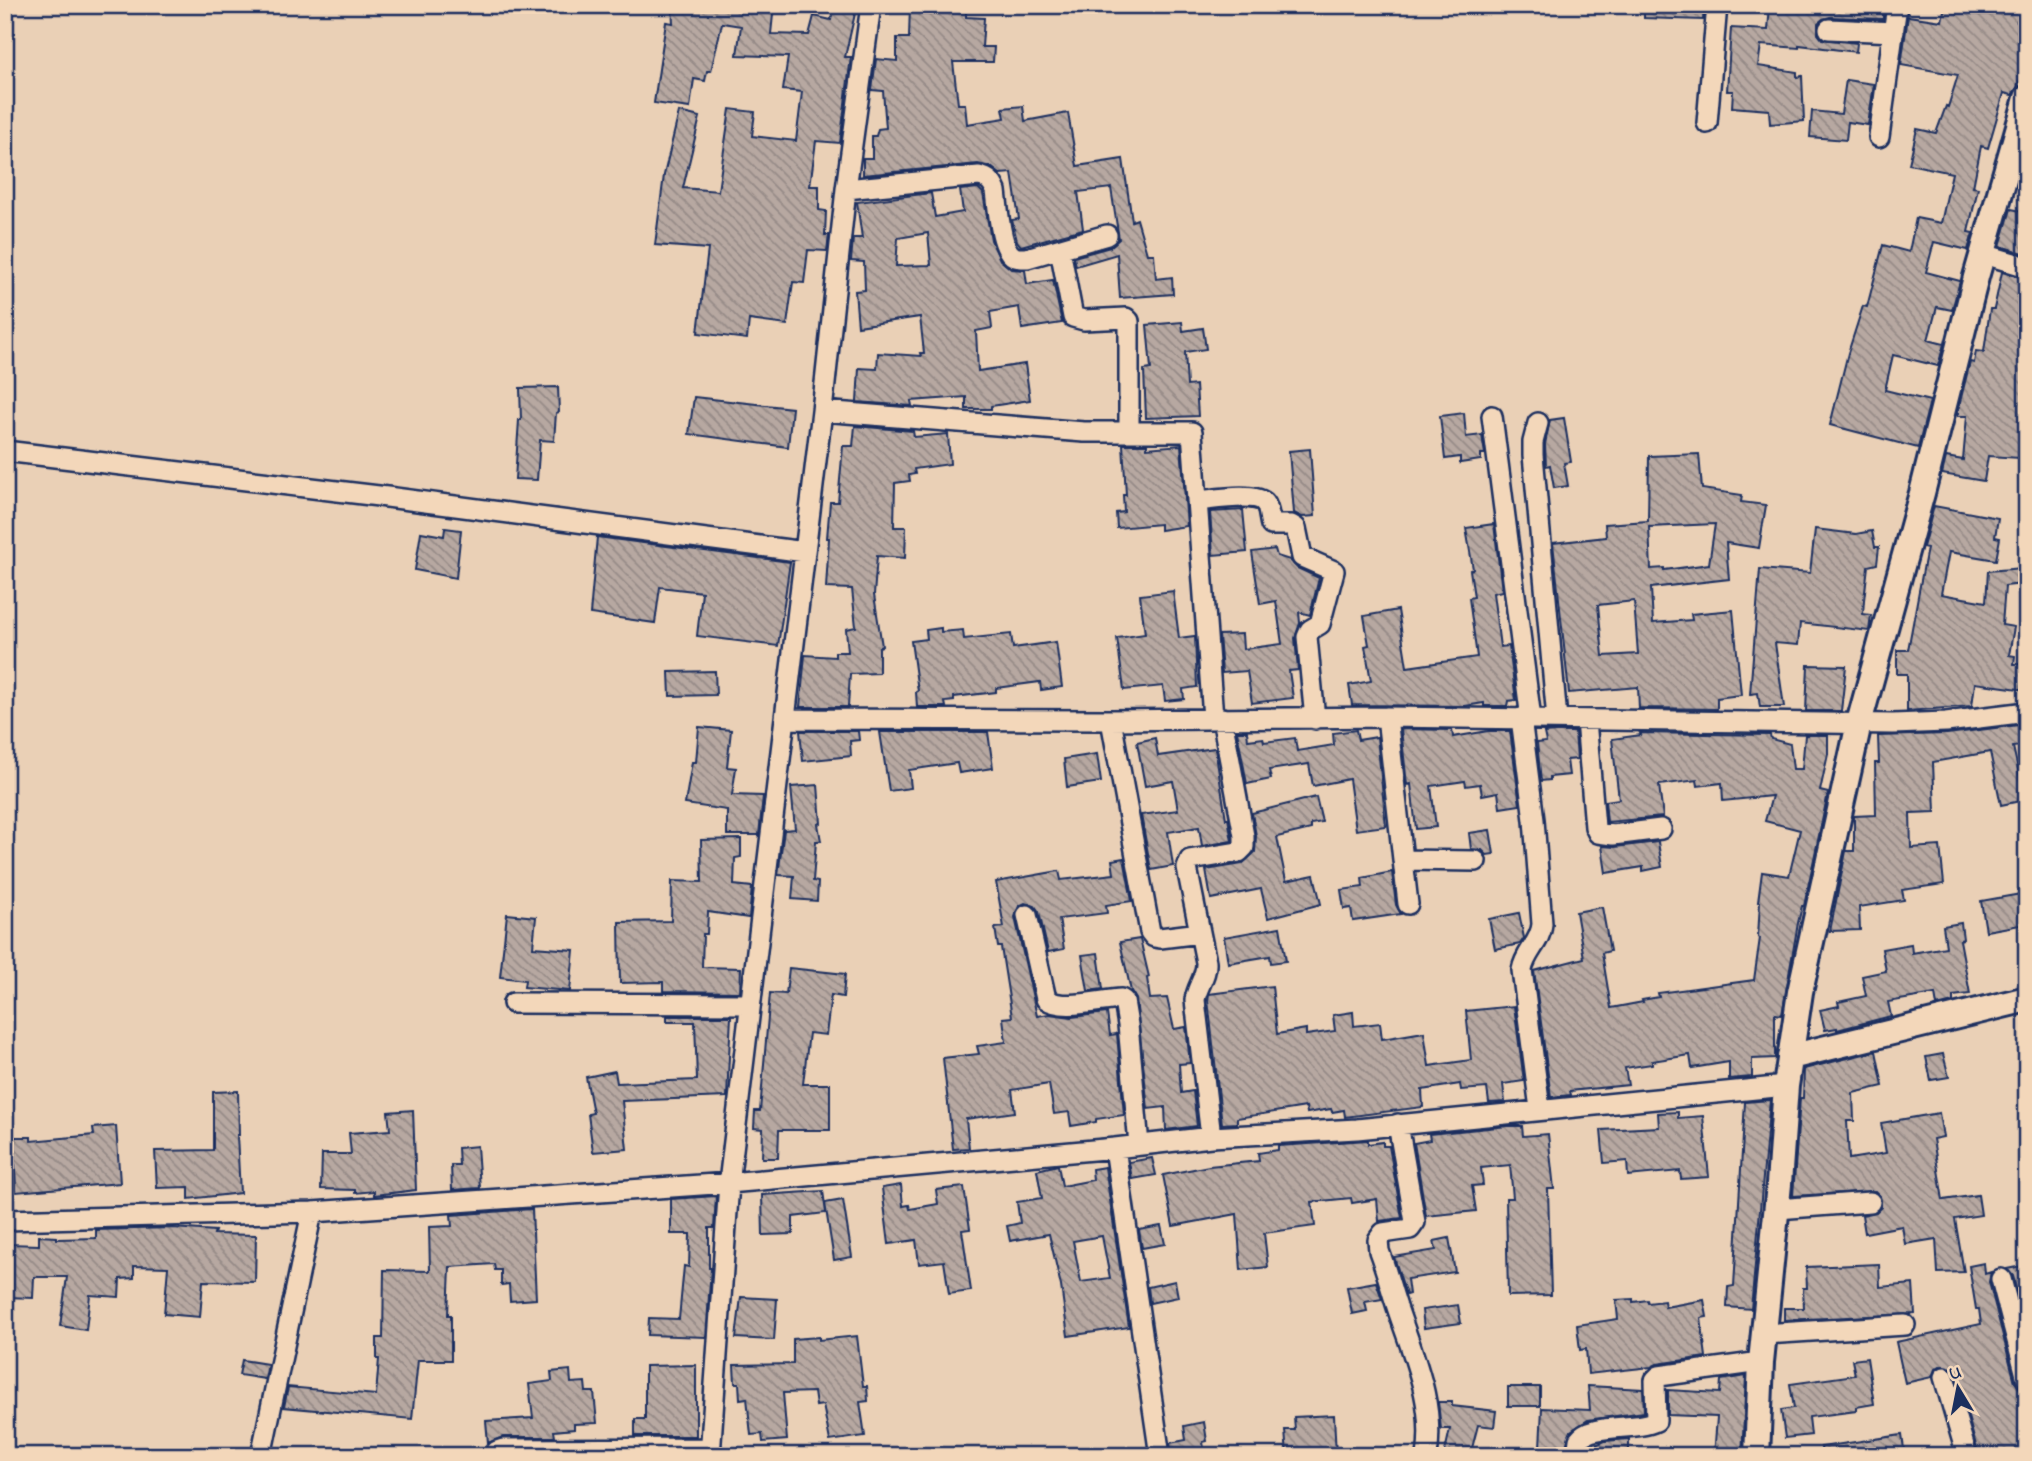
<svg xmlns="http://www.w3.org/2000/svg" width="2032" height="1461" font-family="'Indie Flower',sans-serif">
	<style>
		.building { fill: url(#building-back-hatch); stroke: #1b2f5e; stroke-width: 2; fill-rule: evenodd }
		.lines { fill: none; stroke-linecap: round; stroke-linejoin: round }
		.minor-casing { stroke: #1b2f5e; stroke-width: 24 }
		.tertiary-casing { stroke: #1b2f5e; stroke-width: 30 }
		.minor { stroke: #f3d7ba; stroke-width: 19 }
		.tertiary { stroke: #f3d7ba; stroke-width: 24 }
	</style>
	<defs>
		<pattern id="building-back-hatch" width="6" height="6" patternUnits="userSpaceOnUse" patternTransform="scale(1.75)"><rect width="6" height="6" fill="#b7a8a1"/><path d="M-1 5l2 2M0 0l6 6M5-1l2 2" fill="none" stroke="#948986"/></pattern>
	</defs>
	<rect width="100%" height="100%" fill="#ead0b6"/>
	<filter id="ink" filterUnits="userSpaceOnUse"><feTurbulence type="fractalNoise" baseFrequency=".0143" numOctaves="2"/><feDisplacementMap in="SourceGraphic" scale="14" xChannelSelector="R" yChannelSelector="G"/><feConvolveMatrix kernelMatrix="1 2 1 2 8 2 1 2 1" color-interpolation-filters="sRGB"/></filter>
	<g filter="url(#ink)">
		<path class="building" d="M672,5H774L771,34L809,35L814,16L831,20L834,5H857L845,57H851L840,143L816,141L810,186H819V210L826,211L825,235H829L827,251L808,250L804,283L793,282L787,325L749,320L747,339L698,333L708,249L655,245L664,175L679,112L700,117L683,188L718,191L730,109L755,112L752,136L796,141L802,92L783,90L788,57L737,55L741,26L722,23L711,71H707L705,81L694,79L690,108L654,103L666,22L673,23Z
			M910,5H939V10H966V17L984,18L982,47H994L993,62H953L958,104H965L967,124L1005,118L1003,108L1023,106L1025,121L1068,113L1077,166L1123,159L1132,221L1137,219L1147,254H1154L1156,279L1172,277L1173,294L1120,298L1117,254L1076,266L1074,257L1110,247L1119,239L1111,188L1078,192L1083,229L1021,246L1017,241L1012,220L1019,219L1012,173L1000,174L991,167L978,164L863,175V158H872V136H876L878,129L886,128L883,91L872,90L876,59L897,61V38H909Z
			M1644,5H1704L1703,20L1644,18Z
			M1770,5H1883V19L1830,17L1823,19L1818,23V34L1822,39L1857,43L1856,52L1799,45V48L1761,45L1758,66L1797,72V77L1802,76L1804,121L1770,124L1769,110L1732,107L1733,91H1727L1731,28L1768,30Z
			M1945,5H2022L2017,22L2027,25L2021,48L2027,49V55L2018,86L2012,95L2004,93L1988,148L1981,146L1973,187L1978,188L1968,232L1973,233L1968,250L1934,242L1926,272L1960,281L1952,310L1937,307L1928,340L1944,344L1938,366L1893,355L1885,390L1930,401L1918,448L1830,425L1848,353L1863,306L1867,307L1883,245L1909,252L1916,218L1941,223L1952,173L1909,164L1917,129L1936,133L1946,106L1948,107L1958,75L1901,65L1908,16L1942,21Z
			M1846,80L1874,84L1868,125L1848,122L1846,140L1810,137L1812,111L1841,114Z
			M978,188L983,193L991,240L1000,260L1011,269L1025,270L1027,284L1053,280L1062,323L1022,329L1019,307L990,312L992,328L976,331L978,371L1025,364L1030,400L991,406V409H966V397L911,401L912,406L857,402L859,368L877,369L878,353L921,356L920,353H924L920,317L858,326L855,291L865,290L864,262L851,261L853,238H862L857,202L931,193L935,217L963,212L960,190ZM928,233L931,265L896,266L898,238Z
			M2011,209L2027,212V254L2000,246Z
			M2002,272L2027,279V420H2022L2020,458L1988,456L1984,481L1942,474L1946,457L1963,460L1967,416H1958V410L1970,362L1974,363L1976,351L1984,352L1990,309H1994Z
			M1182,322L1183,331L1203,328L1206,349L1185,352L1187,386L1196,385L1198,416L1146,418L1144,370L1151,369L1147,325Z
			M558,387L559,412L556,413L554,441L540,440L537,480L515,479L519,420H521L520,388Z
			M694,397L792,408L788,447L689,434Z
			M1464,413L1466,437L1482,435L1485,454H1481V460L1460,463V457L1445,459L1440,416Z
			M1564,418L1571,462L1564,463L1568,486L1554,488L1550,465L1546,466L1545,444L1550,420Z
			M855,426L913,431L914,437L948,434L950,464L914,469L915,474L909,475L910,481L895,483L894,527H906L905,558L877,556L874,595L882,646L879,647V673L850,674L848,707H800L805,655L835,657V652H848L846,629L856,627L852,589L826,588L829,538H827L830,502H838L843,446H853Z
			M1123,444H1147V448L1181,445L1187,526L1160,530V524L1117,528L1116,513L1124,512L1123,495H1126Z
			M1310,449L1315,516L1302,517L1294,513L1289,451Z
			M1699,454L1702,489L1742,495L1741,502L1766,505L1759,548L1726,543L1729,579L1651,588L1653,623L1692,620L1691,614L1733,610L1741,695L1717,698V709L1639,708L1638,687L1569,693L1553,543L1606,537L1605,524L1648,521L1649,456ZM1715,524L1709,564L1664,570V568L1651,569L1649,527ZM1634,601L1638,654L1603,656L1598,605Z
			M1934,506L1998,518L1995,537L2000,538L1996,560L1949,552L1941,594L1986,602L1988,571L2022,568L2023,584L2005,586L2002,625L2014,627L2009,655L2015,656L2014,664H2027V690L1975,683L1972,706L1907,711V674H1897V650H1908L1927,548L1923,547Z
			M1243,510L1247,552L1213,555L1210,512Z
			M1494,524L1502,591L1493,593L1500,647L1509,646L1516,700L1508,701L1507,706H1484V703L1465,706L1352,705L1349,685L1371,681L1365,646L1369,645L1364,616L1398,610L1407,667L1477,657L1469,598L1474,597L1470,570L1473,569L1466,528Z
			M445,528L461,530L456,578L415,570L421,532L444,536Z
			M1815,529L1856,534L1872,531L1875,547H1879L1877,564L1868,566L1864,600L1863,614L1871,615L1869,631L1800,623L1798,645L1775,643L1784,707H1760L1758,693L1750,694L1760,569L1810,573Z
			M597,537L790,562L778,646L697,636L702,592L660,587L655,623L590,614Z
			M1275,549L1277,556L1290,560L1297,568L1319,578L1310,615L1299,612L1300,623L1295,638L1298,670L1289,671L1293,698L1252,703L1247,671L1222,673L1219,635L1242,634L1243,649L1282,644L1276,601L1260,604L1252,552Z
			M1173,591L1179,638L1195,636L1197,687L1183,689L1184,699L1165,701L1163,686L1124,690L1117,638L1145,634L1140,595Z
			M941,628V632L963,630L964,639L1011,634L1013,648L1056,642L1062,687L1041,690L1040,682L996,688V692L954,697V701L945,702L946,707H917L916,692L918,691L911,641L927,639L926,630Z
			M1808,665L1846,666L1841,711H1806Z
			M715,671L716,695L670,696L669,672Z
			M2027,724V745L2013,747L2025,800L2001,805L1990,752L1933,762L1935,812L1910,813L1911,848L1940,846L1944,884L1902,890L1904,900L1859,907L1860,930L1830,931L1846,851H1854V816L1876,815L1875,763H1879L1878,736L1947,734Z
			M699,727L731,730L727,767L736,768L732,795L763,796L759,835H727V810L685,804L692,762H696Z
			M1401,729L1452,730L1453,737L1488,731H1510L1520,805L1500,808L1498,792L1482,795L1480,784L1466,786L1465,781L1431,786L1436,827L1416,829L1411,784L1407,785Z
			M1356,730L1358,740L1377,737L1386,826L1356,830L1349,779L1313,786L1309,764L1269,770L1271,779L1247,784L1237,731H1247L1248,740L1263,738L1264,742L1295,738L1297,751L1334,745L1333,733Z
			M800,731H858L859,740L850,741L851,756L803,761Z
			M880,732H988L993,768L959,773L957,763L909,770L911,788L889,791Z
			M1556,732H1575L1577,759L1567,760L1569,775L1550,777V780L1541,781L1537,743L1546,742L1544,733Z
			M1640,733L1770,735L1771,739L1790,744L1793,769H1802L1805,735H1828V754L1820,791L1828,793L1804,906H1802L1798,923L1782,1015L1775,1014V1058L1752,1059V1077L1729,1079V1062L1692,1068L1690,1055L1652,1061V1064L1625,1068L1628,1085L1570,1091L1571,1095L1551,1097L1534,971L1584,958L1576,912L1602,907L1610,951L1602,953L1611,1008L1643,1002L1642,1000L1659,997L1658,993L1754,980L1760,938L1758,937L1760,902H1758L1762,872L1789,876L1800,830L1765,821L1772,796L1723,801L1722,783L1698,786L1697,780L1659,785L1663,817L1607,822L1605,801L1619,799L1612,739L1641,735Z
			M1155,738L1158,756L1215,748L1226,819L1228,818L1232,841L1202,846L1199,827L1168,832L1173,866L1151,870L1141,815L1178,810L1173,781L1145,786L1137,742Z
			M1097,754L1101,782L1067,787L1064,759Z
			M818,785L821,823L818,824L821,841H816L813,881L818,882L817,901L792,899L794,876L778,875L784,830L795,829L791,787Z
			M1316,797L1322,822L1311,824V829L1277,837L1286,881L1314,875L1321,904L1268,918L1261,889L1211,899L1206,870L1242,864L1255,852L1256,836L1252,813Z
			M1490,830L1494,854L1487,855L1482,850L1471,849L1469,833Z
			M741,839V857L735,858L734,885L752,887L749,918L708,912L707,934H703L702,967L741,968L740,992L663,991V982L620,983L619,922L671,921L672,881L702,882L701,840Z
			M1658,842L1662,867L1643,871V867L1606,873L1602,846L1615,847Z
			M1124,858L1132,901L1106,905L1107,913L1059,919L1064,949L1048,952L1039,912L1035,906L1025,903L1019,906L1015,917L1037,1016L1049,1014L1072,1017L1107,1013L1110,1035L1117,1034L1124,1115L1096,1119V1122L1071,1126L1069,1112L1054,1114L1049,1084L1012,1090L1015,1112L966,1119L969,1148L953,1149L943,1058L979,1054L977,1046L1006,1042L1003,1018L1012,1017L1001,947H998L995,928L1004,927L996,882L1059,871L1061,880L1114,874L1112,860Z
			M1392,872L1396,905L1401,914L1353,921L1351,908L1344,909L1341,890L1363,887L1362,878Z
			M2021,894L2026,924L1986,931L1981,901Z
			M1519,913L1524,938L1520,944L1495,949L1489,919Z
			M507,914L536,917L533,947L574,950L570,991L524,987L525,980L500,977Z
			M1961,923L1963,939L1960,940L1970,994L1953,996V1002L1937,1006L1935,994L1888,1002L1891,1016L1837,1030V1028L1825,1030L1820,1010L1839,1006L1838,1002L1866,996L1862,976L1886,971L1882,949L1911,944L1912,953L1946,947L1943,926Z
			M1280,927L1286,961L1271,963L1270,956L1228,963L1224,937Z
			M1140,939L1149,977L1147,978L1150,999L1167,998L1174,1029L1186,1027L1190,1063L1179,1064L1181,1093L1193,1091L1197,1126L1166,1130L1165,1107L1148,1109L1136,999L1131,991L1120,942Z
			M1098,953L1103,989L1088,991L1082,955Z
			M789,968L845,974L843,997L831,995L826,1035L809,1033L803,1084H830V1130H779L778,1158H762L763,1129L754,1128L755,1111H760L770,993L786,994Z
			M1272,986L1277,1034L1306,1029V1035L1335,1031L1333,1015L1353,1012L1354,1026L1380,1023L1382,1039L1424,1032L1429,1066L1471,1060L1466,1011L1514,1006L1524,1081L1503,1084L1505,1102L1489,1103L1487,1088L1461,1090L1460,1084L1422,1090L1423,1107L1345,1117L1344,1110L1332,1112L1331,1109L1307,1113L1306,1107L1237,1118V1123L1222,1124L1208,1000L1209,994Z
			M667,1016H731L727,1097L622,1101L627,1149L593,1152L588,1114L593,1113L586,1077L615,1071L617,1083L697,1080L695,1022H667Z
			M1876,1051L1883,1086L1853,1093L1854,1121H1847L1849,1159L1886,1153L1881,1123L1939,1113L1943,1137L1933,1139L1943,1200L1978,1195L1981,1215L1955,1219L1964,1272L1938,1273L1936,1239L1905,1244L1902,1226L1865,1233L1862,1215L1876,1212L1881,1207L1880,1196L1875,1191L1793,1196L1800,1098H1803L1804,1069Z
			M1943,1054L1949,1077L1931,1080L1926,1057Z
			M238,1091L239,1135H237L240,1193L189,1199V1187L157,1188L155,1151L213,1150V1092Z
			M1770,1100L1751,1309L1727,1307L1728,1287L1734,1286L1745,1102Z
			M413,1110L416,1190L374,1195V1191L355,1193V1190L321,1189L322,1154H351L349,1133L390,1130L388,1112Z
			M1678,1112V1118L1703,1116L1709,1177L1681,1179L1680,1171L1628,1176L1627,1161L1604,1163L1601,1130L1659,1127L1658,1113Z
			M116,1126L120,1183L16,1192L15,1165L5,1166V1137H31V1141L94,1135L93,1128Z
			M1508,1126H1522L1523,1136L1548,1134L1554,1189H1548L1551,1295L1508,1296L1506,1198H1513L1510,1165L1481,1168L1483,1185L1472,1186L1476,1211L1426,1216L1414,1143L1430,1140L1429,1134Z
			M1368,1140V1144L1383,1142V1146H1389L1402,1218L1379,1221L1377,1199L1352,1203L1351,1198L1312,1202L1315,1226L1264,1233L1268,1267L1241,1270L1237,1214L1173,1226L1163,1175L1209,1166L1259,1161L1258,1153L1278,1150V1146Z
			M477,1146L480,1188L452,1190L451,1165H459L458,1148Z
			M1152,1158L1156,1175L1132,1179L1129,1162Z
			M1058,1165L1062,1186L1093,1180L1092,1169L1105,1167L1129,1327L1068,1336L1061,1286L1049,1234L1010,1241L1007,1226L1020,1223L1017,1202L1042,1198L1037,1170ZM1102,1236L1110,1278L1081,1282L1073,1241Z
			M901,1185L903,1206L909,1205L910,1209L938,1204L936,1190L964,1187L970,1229L962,1230L971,1291L949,1294L944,1261L919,1264L916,1240L889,1244L882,1188Z
			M823,1191L826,1213L793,1217V1234L763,1235L762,1195Z
			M716,1196L714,1228H709V1268H711L706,1337L648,1335L649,1318L679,1319L684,1266L689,1267L690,1234H671V1199Z
			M843,1200L852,1257L834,1260L825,1203Z
			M532,1209L536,1299L510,1301L509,1284L501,1285V1270H495L494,1264L450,1267L448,1315H451V1360H418L412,1419L284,1407L288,1387L376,1395L379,1359H377V1338H383L384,1270L430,1271L429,1227L452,1226L451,1215Z
			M1161,1226L1165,1244L1142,1248L1139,1230Z
			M173,1228L215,1231L214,1234L256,1235L255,1282L203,1281L200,1317L164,1314L168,1267L134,1266V1278L120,1279L119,1297L90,1295L86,1330L60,1326L67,1277H34L33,1298L6,1297L9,1244L39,1245V1236L57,1237V1239L96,1238V1230Z
			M1449,1238L1455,1272L1407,1279L1409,1294L1406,1295L1394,1257L1436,1250L1434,1241Z
			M1984,1263L1985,1274L1991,1272L1989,1282L2015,1382L2020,1389L2024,1404H2027V1456H1979L1956,1374L1952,1368L1940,1366L1935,1369L1932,1377L1905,1383L1896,1342L1981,1324L1979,1309H1976L1969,1266Z
			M1879,1264L1880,1287L1913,1284L1915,1314L1784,1320V1308H1804L1803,1288H1807L1806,1267Z
			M2027,1265V1323L2025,1324L2013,1276L2007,1269Z
			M1175,1281L1178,1297L1150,1303L1148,1287Z
			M1376,1282L1382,1299L1365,1302L1367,1311L1352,1314L1347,1287Z
			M741,1297L777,1299L774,1340L736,1338Z
			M1633,1299V1302L1647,1300L1648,1303L1664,1301L1665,1307L1704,1300L1707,1317L1701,1318L1706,1357L1657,1364L1651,1367L1588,1374L1586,1349L1580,1350L1577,1325L1618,1319L1616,1300Z
			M1458,1305L1461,1323L1424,1328L1422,1310Z
			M857,1336L863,1386H867L868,1401L860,1402L865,1436L830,1441L823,1405L816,1406L814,1392L783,1393L787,1440L763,1442L762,1434L751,1435L747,1398L740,1399L739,1383H735L734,1365L793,1364V1339L819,1337V1340Z
			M1867,1358L1874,1404L1856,1407V1411L1809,1417L1811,1435L1785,1438L1781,1410L1794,1408L1790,1384L1855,1375L1852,1360Z
			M242,1360L268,1364L265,1379L239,1375Z
			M696,1365V1436H635V1419H645V1366Z
			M570,1370L571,1383L585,1382L586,1392H594L597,1423L574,1424V1429L554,1431L555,1437H503L488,1443L486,1421L533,1418L529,1384L552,1381L551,1372Z
			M1746,1376L1742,1456H1714L1717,1417L1668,1415V1390L1720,1393L1721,1380Z
			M1588,1386L1643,1389L1644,1412L1588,1420L1571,1431L1566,1446L1558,1445V1448L1540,1447L1542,1408L1590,1410Z
			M1508,1387H1540V1406H1508Z
			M1438,1402H1452V1406L1496,1411L1494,1427L1478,1425L1470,1456H1444L1450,1429H1441Z
			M1334,1415L1336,1456H1287L1285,1430H1295L1294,1417Z
			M1204,1422L1207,1441L1203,1442L1205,1456H1172L1170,1443L1186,1440L1184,1426Z
			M1902,1435L1905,1456H1822L1821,1447Z
			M1629,1439V1456H1600L1601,1447H1591L1605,1441Z"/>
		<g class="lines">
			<defs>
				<path id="minor" d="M1829,29L1894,32
					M1707,123L1717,5
					M1879,137L1897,5
					M846,189L979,176C989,178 992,182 996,191C998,206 1000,251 1015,257C1017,258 1024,258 1027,258L1107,235
					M1060,249L1073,317L1084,320L1126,318L1129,321V432
					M1984,254L2027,267
					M822,411L1084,432H1192L1213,718
					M1492,416L1531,719
					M1538,423L1533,442V455L1557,719
					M5,451L387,497L805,552
					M1197,501C1211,500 1256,492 1265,503C1269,508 1269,519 1271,525H1291L1296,528L1302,557L1334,571L1320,624L1310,630L1307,637L1315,719
					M1387,717L1408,904
					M1521,718L1534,820L1542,924C1541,942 1525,952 1522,970L1540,1109
					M785,719L1111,720L1387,717L1893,724L1946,722L2027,712
					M1111,720L1150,932L1154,937L1160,938L1200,933
					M1586,720L1595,827L1598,833L1613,835L1661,829
					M1403,860L1476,861
					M1027,915L1046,999C1062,1011 1100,1000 1121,999L1124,1001L1128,1025L1139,1145
					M513,1003L750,1004
					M1398,1124L1415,1222L1410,1229L1383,1233L1378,1240L1379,1251C1387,1272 1392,1293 1399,1313C1415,1360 1435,1405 1427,1456
					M1211,1137L1195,1000C1197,986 1207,976 1206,962L1187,868L1190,860L1239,852L1244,847V836L1222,718
					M1115,1148L1160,1456
					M1777,1209L1870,1202
					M5,1220L312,1212L729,1183L1115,1148L1211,1137L1357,1129L1786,1086
					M2001,1279L2027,1379
					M1764,1334L1905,1325
					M1944,1377L1967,1456
					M261,1456L312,1212
					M494,1456L497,1451L503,1449L710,1448
					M710,1456L729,1183L822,411L846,189L871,5
					M1577,1456L1579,1440C1590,1423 1636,1431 1656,1421L1655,1380L1659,1376L1761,1362"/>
				<path id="tertiary" d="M1790,1057L2027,999
					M1757,1456L1761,1362L1779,1184L1786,1086L1800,992L1859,723L1922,493L1976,277L2027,98"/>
			</defs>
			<use href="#minor" class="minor-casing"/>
			<use href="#tertiary" class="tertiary-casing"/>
			<use href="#minor" class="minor"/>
			<use href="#tertiary" class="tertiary"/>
		</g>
	</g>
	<rect width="2032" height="1461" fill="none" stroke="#f3d7ba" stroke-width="28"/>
	<rect x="14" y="14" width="2004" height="1433" fill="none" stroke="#1b2f5e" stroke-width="2.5" filter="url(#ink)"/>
	<g transform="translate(1958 1388) rotate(350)" stroke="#f3d7ba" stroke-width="5" paint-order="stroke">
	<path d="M0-5L12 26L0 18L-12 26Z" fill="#1b2f5e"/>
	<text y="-10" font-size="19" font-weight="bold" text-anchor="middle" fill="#1b2f5e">U</text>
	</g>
</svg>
